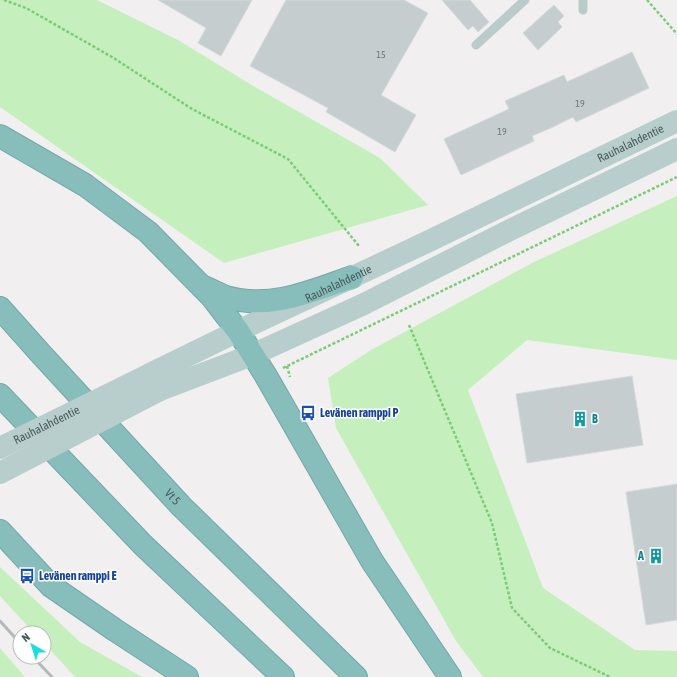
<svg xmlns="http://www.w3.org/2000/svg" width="677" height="677" font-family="'Asap Condensed',sans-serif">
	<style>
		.green { fill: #c6efbe }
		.building { fill: #c6cdce; stroke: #d3d9da }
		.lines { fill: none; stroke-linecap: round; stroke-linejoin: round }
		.motorway-casing { stroke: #72a9a7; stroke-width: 24 }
		.path { stroke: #7acc76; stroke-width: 2.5; stroke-dasharray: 3 2; stroke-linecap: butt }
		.service { stroke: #baccca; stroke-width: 9 }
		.secondary { stroke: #b8cecd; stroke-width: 22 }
		.motorway { stroke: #87bdbb; stroke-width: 22 }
		.rail { stroke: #b1b9b9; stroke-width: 3 }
		.secondary-bridge { stroke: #b8cecd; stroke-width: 22 }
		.labels { text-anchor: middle; stroke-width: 3; stroke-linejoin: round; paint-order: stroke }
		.number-label { font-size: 10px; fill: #677877 }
		.street-label { font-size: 12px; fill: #475c5a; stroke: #fff }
		.transit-label { font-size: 12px; font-weight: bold; fill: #164399; stroke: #fff; text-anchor: start }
		.culture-label { font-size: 12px; font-weight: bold; fill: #0d838f; stroke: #fff; text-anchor: start }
	</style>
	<rect width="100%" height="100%" fill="#f1eff0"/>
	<path class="green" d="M0,0H97L178,40L255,87L380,158L428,205L224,263L0,107Z
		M677,196V360L527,340L468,390L543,588L635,650L677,651V677H483L456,641L336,428L328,378L371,350L534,262Z
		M0,567L80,642L142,677H75L44,643V633H34L0,596Z
		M0,648L25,677H0Z"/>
	<path class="building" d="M158,0H252L221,56L198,43L206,28Z
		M286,0H404L428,13L381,95L416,115L395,152L326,112L328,108L250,66Z
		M442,0H470L489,22L478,32L473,26L468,30Z
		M554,5L564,16L558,22L562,27L538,50L523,33Z
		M632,52L649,88L576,122L573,117L553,127L532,136L534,141L461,175L444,139L509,109L505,101L564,75L567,82Z
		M632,376L643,445L527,463L516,394Z
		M677,484V620L646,625L626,492Z"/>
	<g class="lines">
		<defs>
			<g id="motorway">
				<path d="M0,136L85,185L148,232L211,296L238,331L266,376L372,561L450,677"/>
				<path d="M204,287C211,290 219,294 226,297C270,310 312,291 352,277"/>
				<path id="s2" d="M0,308L41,354L181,506L356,677"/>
				<path d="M0,395L143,545L283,677"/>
				<path d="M0,531L51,586L115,630L187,677"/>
			</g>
		</defs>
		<use href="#motorway" class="motorway-casing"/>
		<path class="path" d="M4,0L26,8L112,57L192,109L288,159L359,246
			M647,0L677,34
			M409,325L492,523L512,608L550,648L610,677
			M287,366L290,377
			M283,368L677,177"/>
		<path class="service" d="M583,0V10
			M476,45L525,0"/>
		<g class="secondary">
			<path id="s1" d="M150,374L238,331L427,242L677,121"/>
			<path d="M160,390L252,355L364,304L510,230L677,149"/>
		</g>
		<use href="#motorway" class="motorway"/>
		<path class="rail" d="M0,621L20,643
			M33,657L52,677"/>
		<g class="secondary-bridge">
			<path id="s3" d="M0,448L150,374"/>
			<path d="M0,473L160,390"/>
		</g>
	</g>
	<defs>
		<symbol id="bus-bare" viewBox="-9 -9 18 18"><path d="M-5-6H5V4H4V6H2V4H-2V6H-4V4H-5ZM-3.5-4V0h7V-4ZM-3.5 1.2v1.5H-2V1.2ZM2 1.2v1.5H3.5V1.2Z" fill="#1a4fb4" stroke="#fff" stroke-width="2.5" paint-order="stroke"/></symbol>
		<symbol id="building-bare" viewBox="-9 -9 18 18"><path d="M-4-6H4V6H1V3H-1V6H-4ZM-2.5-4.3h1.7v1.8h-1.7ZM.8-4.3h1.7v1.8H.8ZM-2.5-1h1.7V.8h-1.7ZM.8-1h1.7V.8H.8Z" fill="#0f9aa8" stroke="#fff" stroke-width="2.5" paint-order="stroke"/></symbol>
	</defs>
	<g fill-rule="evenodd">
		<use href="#bus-bare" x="297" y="402" width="22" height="22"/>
		<use href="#building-bare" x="569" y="408" width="22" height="22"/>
		<use href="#building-bare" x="645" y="545" width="22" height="22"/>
		<use href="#bus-bare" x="16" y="565" width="22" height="22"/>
	</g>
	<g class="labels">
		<g class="number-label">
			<text x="381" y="58">15</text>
			<text x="580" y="107">19</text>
			<text x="502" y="135">19</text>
		</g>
		<g class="street-label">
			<text dy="4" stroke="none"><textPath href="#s1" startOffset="533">Rauhalahdentie</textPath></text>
			<text dy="4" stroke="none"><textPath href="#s1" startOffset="209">Rauhalahdentie</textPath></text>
			<text dy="4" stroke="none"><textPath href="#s3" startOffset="52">Rauhalahdentie</textPath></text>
			<text dy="4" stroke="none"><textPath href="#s2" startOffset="256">Vt 5</textPath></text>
		</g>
		<g class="transit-label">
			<text x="320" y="417">Levänen ramppi P</text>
			<text x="39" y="580">Levänen ramppi E</text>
		</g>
		<g class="culture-label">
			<text x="592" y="423">B</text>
			<text x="644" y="560" text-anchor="end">A</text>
		</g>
	</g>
	<g transform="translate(32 645) rotate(321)"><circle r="19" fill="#ffffff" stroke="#b5bebd"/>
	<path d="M0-3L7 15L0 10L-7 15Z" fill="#1bdddf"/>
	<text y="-6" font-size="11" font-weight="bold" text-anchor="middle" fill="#475c5a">N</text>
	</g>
</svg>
